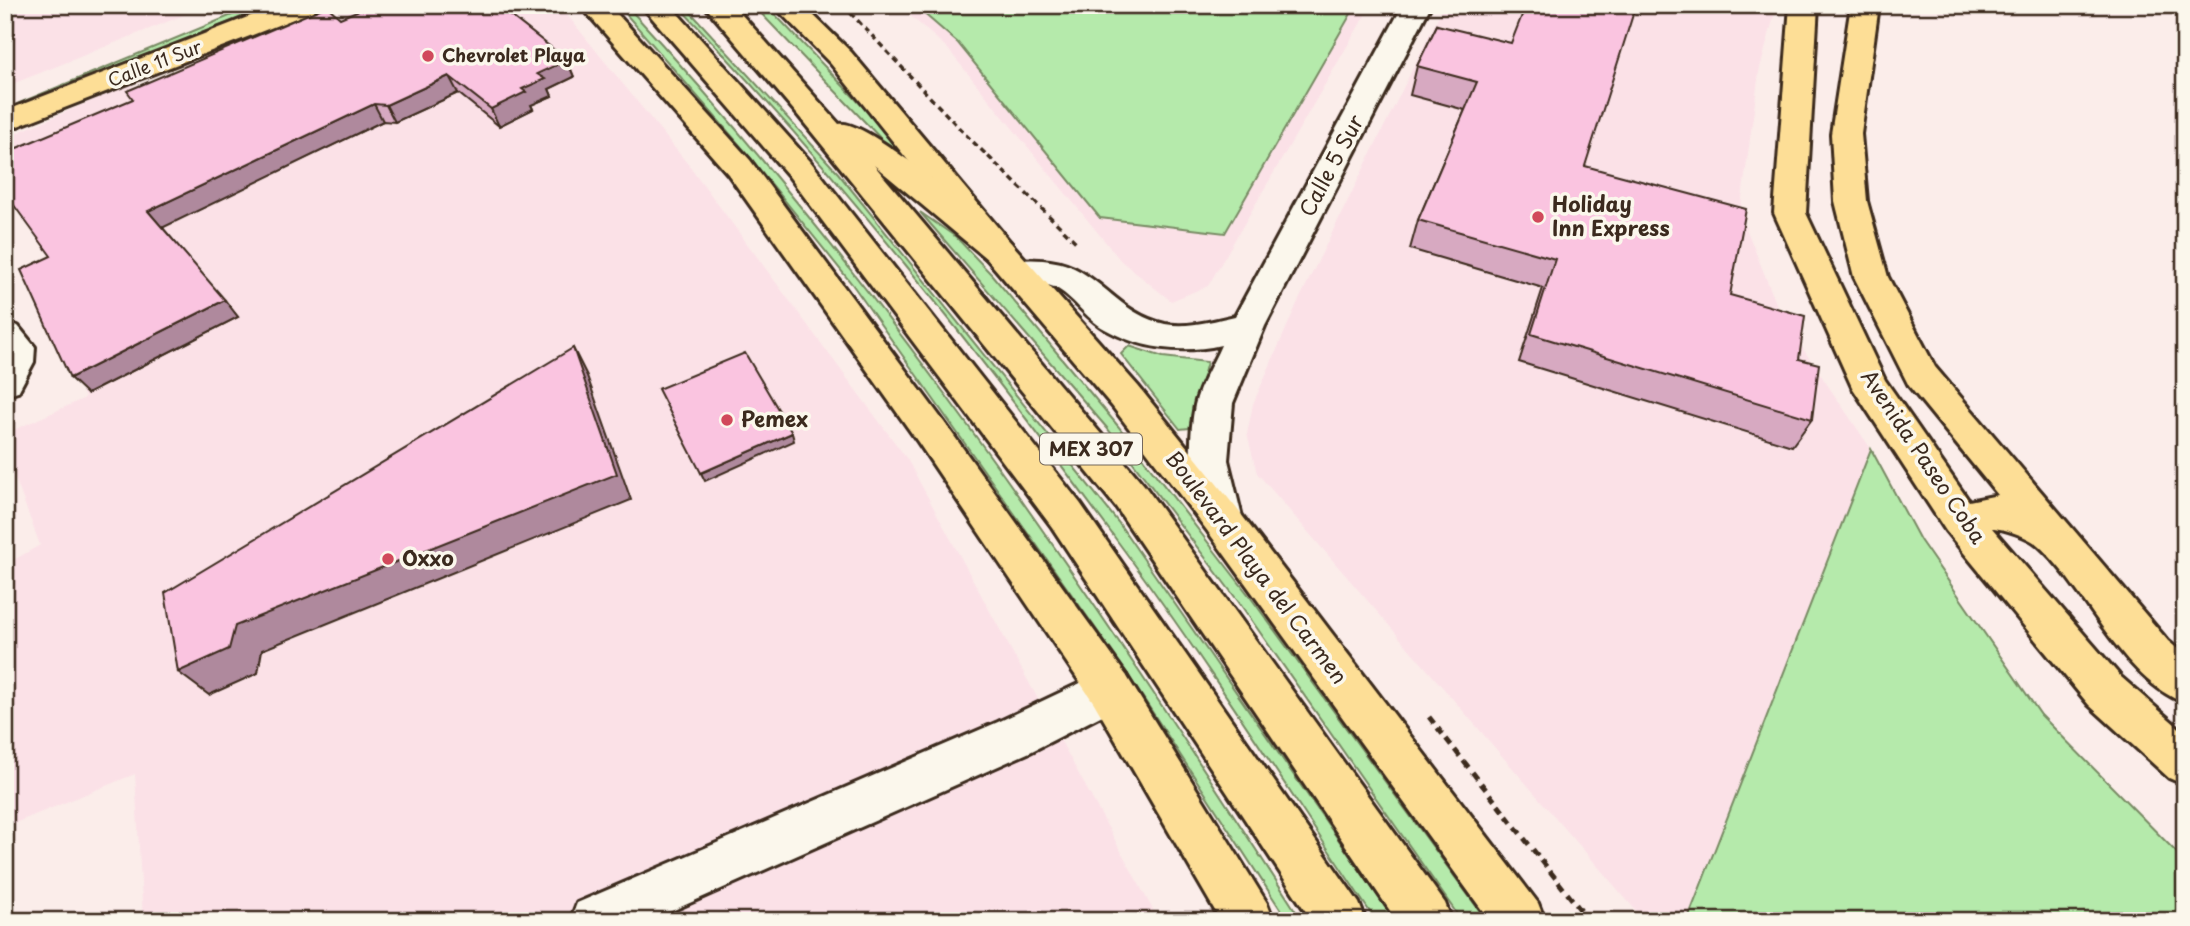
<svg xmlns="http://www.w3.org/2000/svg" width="2190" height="926" font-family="'Playpen Sans',sans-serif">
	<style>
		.built { fill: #fbe1e7 }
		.green { fill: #b5eaab; stroke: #788a64; stroke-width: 2 }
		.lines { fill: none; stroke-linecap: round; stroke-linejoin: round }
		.minor-casing { stroke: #3b2a1e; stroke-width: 6 }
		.major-casing { stroke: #3b2a1e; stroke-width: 6 }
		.highway-casing { stroke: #3b2a1e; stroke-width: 6 }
		.path-far1 { stroke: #3b2a1e; stroke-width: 3.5; stroke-dasharray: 6 4.5; stroke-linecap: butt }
		.path { stroke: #3b2a1e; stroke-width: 5; stroke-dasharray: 8 6; stroke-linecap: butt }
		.minor { fill: #fbf7ec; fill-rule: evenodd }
		.major { fill: #fdde96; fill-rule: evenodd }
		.highway { fill: #fdde96; fill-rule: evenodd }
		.wall { fill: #d7a9c1; stroke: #3b2a1e; stroke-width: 2 }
		.shaded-wall { fill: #af899d; stroke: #3b2a1e; stroke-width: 2 }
		.building { fill: #fac4e0; stroke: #3b2a1e; stroke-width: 2 }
		.poi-dot { fill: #d1495b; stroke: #fbf7ec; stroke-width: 2.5 }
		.labels { text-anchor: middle; stroke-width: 7; stroke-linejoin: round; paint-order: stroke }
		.far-poi-label { font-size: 18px; font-weight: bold; fill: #3b2a1e; stroke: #fbf7ec; text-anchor: start }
		.far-street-label { font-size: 18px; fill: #3b2a1e; stroke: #fbf7ec }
		.shield { fill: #fbf7ec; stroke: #75685c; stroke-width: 2 }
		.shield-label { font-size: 19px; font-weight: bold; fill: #3b2a1e }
		.street-label { font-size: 21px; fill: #3b2a1e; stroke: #fbf7ec }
		.poi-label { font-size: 21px; font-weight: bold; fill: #3b2a1e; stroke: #fbf7ec; text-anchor: start }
	</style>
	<rect width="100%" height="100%" fill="#fbedea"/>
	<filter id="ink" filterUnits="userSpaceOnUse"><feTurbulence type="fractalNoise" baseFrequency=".0143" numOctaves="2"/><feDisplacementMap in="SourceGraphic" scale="14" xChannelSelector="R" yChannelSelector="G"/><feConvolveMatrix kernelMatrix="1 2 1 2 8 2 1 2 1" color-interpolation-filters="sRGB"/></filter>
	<g filter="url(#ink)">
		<path class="built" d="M5,5H209L5,87Z
			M364,5H559L691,168L907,459L1159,921H143L135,774L5,827V565L40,545L5,451V434L85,398L34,287L61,272L5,194V138L131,84L142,96Z
			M898,5H1371L1208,286L1171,301L1121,261L947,48Z
			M1444,5H1777L1759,72L1740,213L1782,318L1871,449L1687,921H1645L1257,473L1247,434L1253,404L1296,306Z"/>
		<path class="green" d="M256,5H271L5,114V109Z
			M618,5H626C885,284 1097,602 1302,921H1288L1125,670L852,284L744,150Z
			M677,5H684L838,173L1118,522L1395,921H1376C1291,795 1209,665 1118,542C981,355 838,172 677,5Z
			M753,5H766L868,112L903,154L907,166Z
			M914,5H1356L1225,233L1100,218L958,43Z
			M920,212L956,237L992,275L1118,426L1251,598L1487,921H1462L1238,601L1107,428Z
			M1129,346L1163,357L1207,362L1189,428L1180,429L1121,354Z
			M1871,449L1920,540L2041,715L2185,861V921H1687Z"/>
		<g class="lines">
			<defs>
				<path id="minor" d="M1403,5H1431L1265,326L1233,403L1228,460L1243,521L1237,533L1223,538L1209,533C1190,495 1187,446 1195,405C1199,385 1213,364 1221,345C1182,354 1140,349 1105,329C1086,319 1073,296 1054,287C1040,281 1020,284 1005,279L1000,271L1005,263C1023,257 1057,259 1074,268C1108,285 1124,315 1165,324C1188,328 1213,321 1235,316Z
					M5,322L18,326L35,347L34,362L18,392L5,396Z
					M1110,669L1126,675L1132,689L1126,703L1030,752L649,921H570L577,903L998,722Z"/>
				<path id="major" d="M279,5H318L314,11L5,131V111Z
					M580,5H609L750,160L944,422L1126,675L1267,903L1274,921H1221L1094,703L918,442L728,174Z
					M773,5H803L851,52L1011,243L1138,386L1237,509L1538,903L1545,921H1490L1209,533L1112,406L987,259L831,64Z
					M1790,5H1818L1806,213L1885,380L1969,501L1998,495L1909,386L1854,277L1835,201L1831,134L1851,5H1879L1861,134L1867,201L1888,277L1935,367L2168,641L2185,655V703C2121,679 2087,589 2038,545C2029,537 2003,528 1992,528L2121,677L2185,733V785L2169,778L2089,705L1946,531L1852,387L1774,213Z"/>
				<path id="highway" d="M641,5H670L810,161L1080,503L1359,903L1366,921H1312L1052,527L788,175Z
					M704,5H733L839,124C866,117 983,221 1011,243L1016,251L1011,259L999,263L987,259L874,165L1144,485L1445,903L1452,921H1397L1116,507L797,114Z"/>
			</defs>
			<use href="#minor" class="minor-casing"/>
			<use href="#major" class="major-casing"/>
			<use href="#highway" class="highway-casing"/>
			<path class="path-far1" d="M843,5L963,132L1078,244"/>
			<path class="path" d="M1429,717L1589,921"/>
			<use href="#minor" class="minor"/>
			<use href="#major" class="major"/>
			<use href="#highway" class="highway"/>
		</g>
		<path class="wall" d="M340,18L567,60L574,77L549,89L552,96L531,105L533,109L499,126L458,93L395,122L383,121L162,227L238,317L87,394L51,256Z
			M1437,25L1585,166L1730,295L1799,359L1812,419L1792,446L1519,362L1543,288L1410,249L1418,220L1465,110L1410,95L1417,66Z"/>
		<path class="shaded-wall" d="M567,60L574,77L549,89L552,96L531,105L533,109L499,126L491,109L522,89L537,74Z
			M449,76L458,93L395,122L386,105Z
			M374,104L383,121L162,228L148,211Z
			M225,300L238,317L87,394L70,378Z
			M573,348L587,376L631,500L262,650L258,673L209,695L178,672Z
			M792,433L794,441L705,481L701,473Z"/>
		<path class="building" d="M371,5H497L567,60L537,74L545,79L522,89L526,92L491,109L449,76L386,105L374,104L148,211L225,300L70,378L21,270L51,256L5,193V153L133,99L127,91L327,6L340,18Z
			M1526,5H1636L1585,166L1746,209L1730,295L1805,316L1799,359L1819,364L1812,419L1531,334L1555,259L1418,220L1477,82L1417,66L1437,25L1511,43Z
			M573,348L617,474L235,626L229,649L178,672L165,593Z
			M745,353L792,433L701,473L658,389Z"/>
	</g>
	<g class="poi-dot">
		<circle cx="428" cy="56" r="7"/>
		<circle cx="1538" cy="217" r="7"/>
		<circle cx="727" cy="420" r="7"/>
		<circle cx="388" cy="559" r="7"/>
	</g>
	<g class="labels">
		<g class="far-poi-label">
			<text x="442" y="62">Chevrolet Playa</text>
		</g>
		<g class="far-street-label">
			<text transform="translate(155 64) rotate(-21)" y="6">Calle 11 Sur</text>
		</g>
		<rect class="shield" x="1040" y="433.5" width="102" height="31" rx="5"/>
		<g class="shield-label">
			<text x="1091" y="456">MEX 307</text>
		</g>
		<g class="street-label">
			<text transform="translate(1332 166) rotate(-62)" y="7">Calle 5 Sur</text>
			<text transform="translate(1923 457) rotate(56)" y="7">Avenida Paseo Coba</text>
			<text transform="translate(1256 568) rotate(53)" y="7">Boulevard Playa del Carmen</text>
		</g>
		<g class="poi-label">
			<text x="1552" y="212">Holiday<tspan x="1552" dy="24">Inn Express</tspan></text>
			<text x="741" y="427">Pemex</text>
			<text x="402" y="566">Oxxo</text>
		</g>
	</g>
	<rect width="2190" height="926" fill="none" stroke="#fbf7ec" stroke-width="28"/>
	<rect x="14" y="14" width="2162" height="898" fill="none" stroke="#3b2a1e" stroke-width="2.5" filter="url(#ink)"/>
</svg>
